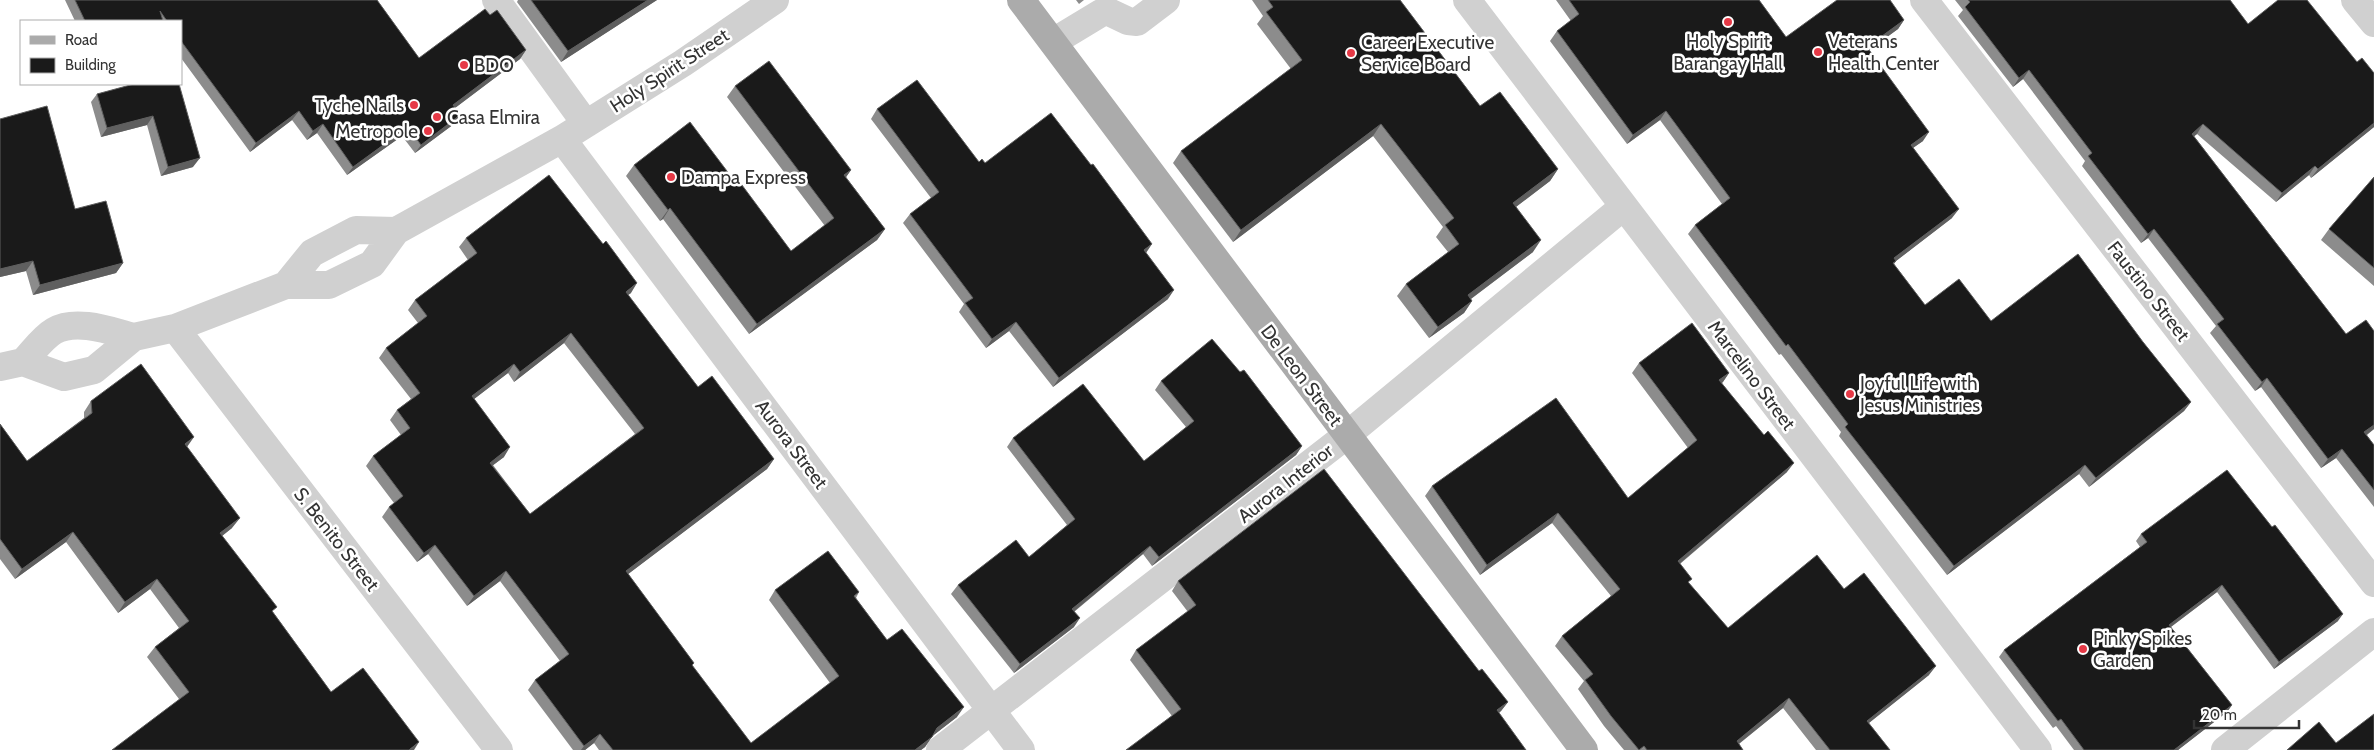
<svg xmlns="http://www.w3.org/2000/svg" width="2374" height="750" font-family="Cabin,sans-serif">
	<style>
		.lines { fill: none; stroke-linecap: round; stroke-linejoin: round }
		.minor { stroke: #d0d0d0; stroke-width: 28 }
		.major { stroke: #ababab; stroke-width: 28 }
		.wall { fill: #8c8c8c; fill-rule: evenodd }
		.shaded-wall { fill: #5f5f5f }
		.building { fill: #1a1a1a; stroke: #5f5f5f; fill-rule: evenodd }
		.poi-dot { fill: #e63946; stroke: #fff; stroke-width: 2 }
		.labels { text-anchor: middle; stroke-width: 5; stroke-linejoin: round; paint-order: stroke }
		.poi-label { font-size: 19px; fill: #333; stroke: #fff; text-anchor: start }
		.street-label { font-size: 19px; fill: #333; stroke: #fff }
	</style>
	<rect width="100%" height="100%" fill="#fff"/>
	<g class="lines">
		<path class="minor" d="M496,0L586,124
			M1467,0L2038,750
			M1924,0L2374,583
			M2355,0L2374,23
			M1053,42L1101,13L1107,11L1128,21L1137,22L1166,0
			M562,139L1021,750
			M286,285L312,253L356,230L396,231
			M175,328L499,750
			M23,362C32,353 42,338 54,331C76,318 111,331 134,337
			M0,367L23,362L64,377L94,370L134,337L175,328L286,285H329L372,264L396,231L562,139L683,63L775,0
			M940,750L1347,435L1623,207
			M2225,750L2374,632"/>
		<path class="major" d="M1021,0L1584,750"/>
	</g>
	<path class="wall" d="M65,0H377L419,58L490,15L526,50L520,59L455,108L460,115L454,124L415,153L402,136L347,175L317,133L307,140L292,120L250,152L181,58V21H75Z
		M518,0H657L561,62L517,2Z
		M1076,0H1084L1079,4Z
		M1252,0H1400L1480,106L1558,169L1550,181L1516,207L1533,252L1471,299L1472,301L1464,313L1429,338L1397,296L1406,284L1448,252L1436,237L1443,227L1373,136L1233,242L1173,163L1181,151L1291,69L1257,24L1263,16Z
		M1556,0H1759L1786,37L1904,20L1898,29L1869,50L1923,141L1913,148L1952,218L1896,261L1894,264L1925,305L1991,321L2143,342L2191,402L2184,411L2089,487L2079,474L1947,575L1839,436L1841,432L1781,354L1779,355L1688,234L1695,225L1722,204L1660,120L1627,144L1550,41L1557,31L1571,21Z
		M1955,0H2230L2248,24L2374,127L2311,178L2309,175L2276,202L2197,134L2194,136L2346,334L2374,331V429L2367,435L2374,445V507L2336,458L2321,468L2261,387L2255,391L2210,333L2216,326L2148,238L2141,243L2082,166L2085,161L2023,79L2013,87L1958,16L1963,10Z
		M134,84L193,167L161,176L147,125L101,137L91,102L97,94Z
		M735,86L851,170L846,177L885,229L877,240L749,334L663,219L660,221L626,176L634,165L733,179L791,251L825,226L727,97Z
		M877,109L979,162L985,163L1146,253L1168,299L1053,387L1009,331L986,348L959,312L964,304L903,223L910,214L931,198L871,119Z
		M0,119L75,209L123,263L116,273L33,295L26,271L0,277Z
		M2374,177V286L2321,240L2329,229Z
		M466,238L631,293L628,295L698,387L774,459L767,469L628,574L694,663L692,666L751,743L830,683L769,600L775,590L859,592L856,598L887,640L957,717L932,736L925,747L921,750H599L594,743L585,750H573L528,690L535,680L560,661L500,581L467,606L428,554L417,562L382,517L389,507L394,503L366,466L373,456L401,435L390,420L397,410L411,399L379,358L386,348L418,323L408,310L415,300L468,260L459,247ZM564,343L635,434L530,514L493,465L504,457L474,399L508,373L514,382Z
		M1639,363L1729,373L1722,383L1787,472L1680,564L1689,583L1728,628L1844,589L1929,675L1869,723L1890,750H1816L1783,708L1739,744L1743,750H1624L1604,726L1578,689L1584,681L1555,646L1562,636L1611,596L1552,523L1480,575L1425,496L1432,486L1628,498L1688,448L1632,373Z
		M1161,381L1302,446L1296,455L1152,566L1143,554L1074,612V627L1014,673L951,594L958,585L1029,557L1067,525L1007,447L1013,438L1144,461L1186,427L1155,390Z
		M91,401L187,447L232,528L222,536L273,612L331,692L419,742L179,699L147,657L155,647L179,628L150,589L118,613L66,542L15,579L0,559V424L27,461L84,418V412Z
		M2141,534L2338,621L2274,669L2217,592L2171,627L2232,705L2227,712L2178,750H2074L2056,726L2053,728L1999,657L2004,650L2140,547L2136,541Z
		M1178,581L1479,671L1508,702L1501,711L1499,713L1172,716L1130,660L1136,650L1188,612L1172,591Z"/>
	<path class="shaded-wall" d="M648,0H657L561,62L568,51Z
		M1904,20L1898,29L1861,56L1867,47Z
		M526,50L520,59L447,114L453,105Z
		M2029,70L2023,79L2013,87L2019,78Z
		M299,111L292,120L250,152L256,143Z
		M1666,111L1660,120L1627,144L1633,135Z
		M460,115L454,124L415,153L421,145Z
		M153,116L147,125L101,137L107,128Z
		M2374,123V127L2311,178L2318,169Z
		M323,124L317,133L307,140L313,131Z
		M1381,124L1373,136L1233,242L1241,230Z
		M2203,124L2197,134L2186,143L2192,134Z
		M408,127L402,136L347,175L353,167Z
		M1929,132L1923,141L1904,154L1911,145Z
		M200,158L193,167L161,176L168,167Z
		M2315,166L2309,175L2276,202L2282,193Z
		M1558,169L1550,181L1505,215L1513,203Z
		M851,170L844,180V175Z
		M670,208L663,219L660,221L668,210Z
		M1959,209L1952,218L1896,261L1889,270L1894,258Z
		M885,229L877,240L749,334L757,324Z
		M2154,229L2148,238L2141,243L2148,234Z
		M1541,240L1533,252L1460,307L1468,295Z
		M1152,244L1146,253L1144,250Z
		M33,261L26,271L0,277V269Z
		M123,263L116,273L33,295L40,285Z
		M637,283L631,293L619,301L626,292Z
		M1174,290L1168,299L1053,387L1059,378Z
		M1472,301L1464,313L1429,338L1438,327Z
		M1016,322L1009,331L986,348L992,339Z
		M571,333L564,343L514,382L520,372Z
		M514,364L508,373L465,406L472,396Z
		M1729,373L1723,382L1713,390L1719,380Z
		M2267,378L2261,387L2255,391L2262,382Z
		M2191,402L2184,411L2089,487L2096,478Z
		M2374,425V429L2358,441L2364,432Z
		M194,437L187,447L185,444Z
		M1302,446L1296,455L1152,566L1159,557Z
		M510,447L504,457L484,472L490,463Z
		M2342,449L2336,458L2321,468L2328,459Z
		M774,459L767,469L619,581L626,571Z
		M1794,463L1787,472L1671,571L1678,561Z
		M2085,465L2079,474L1947,575L1954,566Z
		M1558,513L1552,523L1480,575L1487,565Z
		M240,518L232,528L213,543L220,533Z
		M73,532L66,542L15,579L22,569Z
		M435,545L428,554L417,562L424,553Z
		M1150,546L1143,554L1066,618L1072,609Z
		M506,571L500,581L467,606L474,596Z
		M157,579L150,589L118,613L125,602Z
		M2222,585L2217,592L2164,632L2169,625Z
		M2343,614L2338,621L2274,669L2279,662Z
		M1080,618L1074,627L1014,673L1020,664Z
		M1936,666L1929,675L1860,730L1867,721Z
		M1789,698L1783,708L1731,750L1737,741Z
		M1508,702L1501,711L1490,719L1497,710Z
		M2232,705L2227,712L2178,750H2174Z
		M964,707L957,717L930,738L937,728Z
		M600,734L594,743L585,750H581L584,746Z
		M932,737L925,747L921,750H915Z
		M419,742L414,750H409Z"/>
	<path class="building" d="M75,0H377L419,58L485,9L490,15L497,10L526,50L453,105L460,115L421,145L408,127L353,167L323,124L313,131L299,111L256,143L181,41V21H167L160,11L163,21H85Z
		M531,0H648L568,51Z
		M1268,0H1400L1480,106L1500,92L1558,169L1513,203L1541,240L1468,295L1472,301L1438,327L1406,284L1459,244L1445,225L1454,218L1381,124L1241,230L1181,151L1302,60L1266,12L1273,7Z
		M1569,0H1759L1786,37L1837,0H1890L1904,20L1867,47L1929,132L1911,145L1959,209L1894,258L1896,261L1893,263L1925,305L1959,279L1991,321L2078,254L2143,342L2191,402L2096,478L2085,465L1954,566L1845,427L1848,424L1788,344L1786,346L1695,225L1730,198L1666,111L1633,135L1557,31L1579,14Z
		M1968,0H2230L2248,24L2278,0H2307L2357,62L2362,58L2374,73V123L2318,169L2315,166L2282,193L2203,124L2192,134L2346,334L2366,320L2374,331V425L2364,432L2374,445V490L2342,449L2328,459L2267,378L2262,382L2217,324L2224,319L2154,229L2148,234L2088,156L2092,153L2029,70L2019,78L1965,7L1970,2Z
		M769,61L851,170L844,175L885,229L757,324L670,208L668,210L634,165L690,122L733,179L736,177L791,251L834,218L735,86Z
		M917,80L979,162L982,159L985,163L1051,113L1091,165L1093,164L1152,244L1144,250L1174,290L1059,378L1016,322L992,339L965,303L973,298L910,214L939,192L877,109Z
		M134,84H179L200,158L168,167L153,116L107,128L97,94Z
		M47,106L75,209L106,201L123,263L40,285L33,261L0,269V119Z
		M549,175L603,244L606,241L637,283L626,292L698,387L712,376L774,459L626,571L694,663L692,665L751,743L839,676L775,590L828,551L859,592L854,596L887,640L902,629L964,707L937,728L932,737L915,750H613L600,734L584,746L535,680L569,654L506,571L474,596L435,545L424,553L389,507L403,496L373,456L410,428L397,410L420,393L386,348L427,316L415,300L477,253L466,238ZM571,333L644,428L530,514L490,463L510,447L472,396L514,364L520,372Z
		M2374,177V268L2329,229Z
		M1692,323L1729,373L1719,380L1764,435L1768,431L1794,463L1678,561L1692,579L1688,582L1728,628L1817,555L1844,589L1864,573L1936,666L1867,721L1890,750H1830L1789,698L1737,741L1743,750H1647L1644,746L1639,750L1611,716L1585,680L1593,674L1562,636L1620,589L1558,513L1487,565L1432,486L1556,398L1628,498L1697,440L1639,363Z
		M1212,339L1240,372L1244,370L1302,446L1159,557L1150,546L1072,609L1080,618L1020,664L958,585L1016,540L1029,557L1075,519L1013,438L1083,384L1144,461L1194,421L1161,381Z
		M141,364L194,437L185,444L240,518L220,533L277,607L272,611L331,692L363,668L419,742L409,750H112L189,692L155,647L189,621L157,579L125,602L73,532L22,569L0,539V424L27,461L92,413L91,401Z
		M1324,469L1479,671L1482,669L1508,702L1497,710L1526,750H1126L1181,709L1136,650L1196,605L1178,581Z
		M2227,470L2272,527L2275,525L2343,614L2279,662L2222,585L2169,625L2232,705L2174,750H2084L2061,719L2058,721L2004,650L2147,542L2141,534Z
		M2374,714V750H2287L2319,722L2336,743Z"/>
	<g class="poi-dot">
		<circle cx="1728" cy="22" r="5"/>
		<circle cx="1818" cy="52" r="5"/>
		<circle cx="1351" cy="53" r="5"/>
		<circle cx="464" cy="65" r="5"/>
		<circle cx="414" cy="105" r="5"/>
		<circle cx="437" cy="117" r="5"/>
		<circle cx="428" cy="131" r="5"/>
		<circle cx="671" cy="177" r="5"/>
		<circle cx="1850" cy="394" r="5"/>
		<circle cx="2083" cy="649" r="5"/>
	</g>
	<g class="labels">
		<g class="poi-label">
			<text x="1728" y="48" text-anchor="middle">Holy Spirit<tspan x="1728" dy="22">Barangay Hall</tspan></text>
			<text x="1828" y="48">Veterans<tspan x="1828" dy="22">Health Center</tspan></text>
			<text x="1361" y="49">Career Executive<tspan x="1361" dy="22">Service Board</tspan></text>
			<text x="474" y="72">BDO</text>
			<text x="404" y="112" text-anchor="end">Tyche Nails</text>
			<text x="447" y="124">Casa Elmira</text>
			<text x="418" y="138" text-anchor="end">Metropole</text>
			<text x="681" y="184">Dampa Express</text>
			<text x="1860" y="390">Joyful Life with<tspan x="1860" dy="22">Jesus Ministries</tspan></text>
			<text x="2093" y="645">Pinky Spikes<tspan x="2093" dy="22">Garden</tspan></text>
		</g>
		<g class="street-label">
			<text transform="translate(669 70) rotate(-33)" y="7">Holy Spirit Street</text>
			<text transform="translate(2149 291) rotate(52)" y="7">Faustino Street</text>
			<text transform="translate(1302 375) rotate(53)" y="7">De Leon Street</text>
			<text transform="translate(1752 375) rotate(53)" y="7">Marcelino Street</text>
			<text transform="translate(792 444) rotate(53)" y="7">Aurora Street</text>
			<text transform="translate(1285 483) rotate(-38)" y="7">Aurora Interior</text>
			<text transform="translate(337 539) rotate(52)" y="7">S. Benito Street</text>
		</g>
	</g>
	<rect x="20" y="20" width="162" height="65" fill="#ffffff" stroke="#adadad"/>
	<rect x="30" y="36" width="25" height="8" fill="#ababab" stroke="#adadad"/>
	<text x="65" y="45" font-size="15" fill="#333333">Road</text>
	<rect x="30" y="58" width="25" height="15" fill="#1a1a1a" stroke="#adadad"/>
	<text x="65" y="70" font-size="15" fill="#333333">Building</text>
	<path d="M2194 720v8h105v-8" fill="none" stroke="#333333" stroke-width="2.5"/>
	<text x="2202" y="720" font-size="15" fill="#333333" stroke="#ffffff" stroke-width="4" paint-order="stroke">20 m</text>
</svg>
